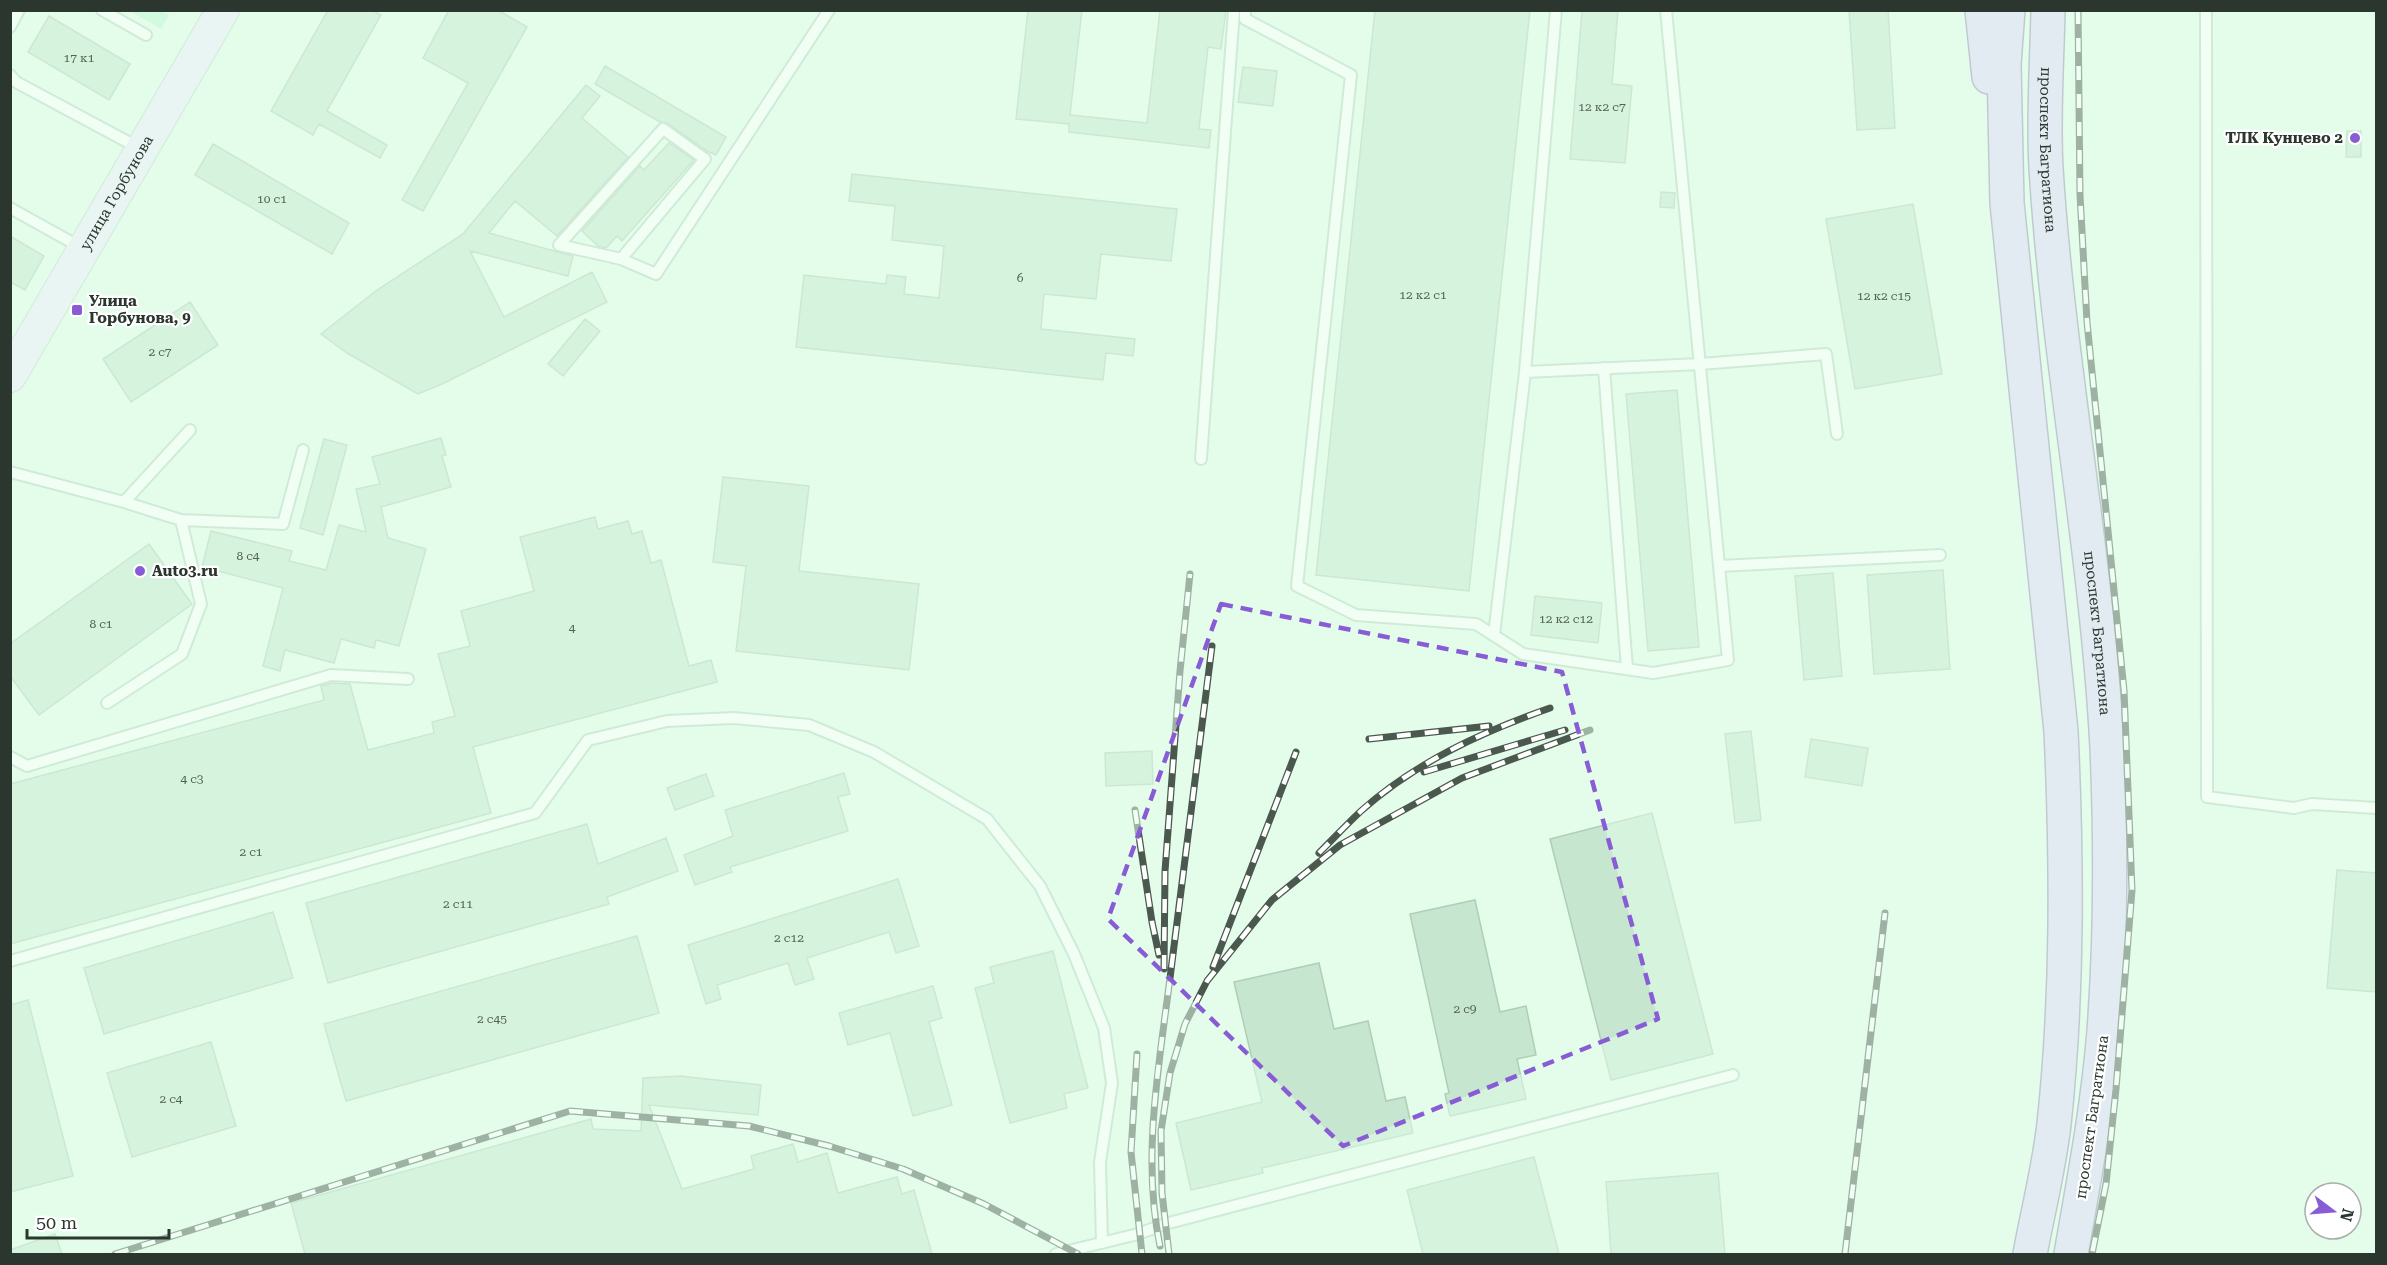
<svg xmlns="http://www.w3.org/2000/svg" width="2387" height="1265" font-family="'Roboto Serif',serif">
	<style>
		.green { fill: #bdf6cf }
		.building { fill: #c6e6cf; stroke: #afceb8; stroke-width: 1.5 }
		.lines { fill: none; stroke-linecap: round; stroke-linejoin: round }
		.lane-casing { stroke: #b7d6c0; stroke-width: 14 }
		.secondary-casing { stroke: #b7d6c0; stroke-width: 34 }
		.primary-casing { stroke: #938db0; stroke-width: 36 }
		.lane { stroke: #fff; stroke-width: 10 }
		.secondary { stroke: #efebfc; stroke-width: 32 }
		.primary { stroke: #e0d6fa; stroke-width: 33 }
		.rail-casing { stroke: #4a584d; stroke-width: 7 }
		.rail { stroke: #fff; stroke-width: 4.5; stroke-dasharray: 14; stroke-linecap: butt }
		.marked { fill: none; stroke: #885cd5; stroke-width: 4.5; stroke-dasharray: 12 8; stroke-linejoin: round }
		.poi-dot { fill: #885cd5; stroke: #fff; stroke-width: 2 }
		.labels { text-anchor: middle; stroke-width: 4.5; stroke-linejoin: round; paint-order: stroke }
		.number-label { font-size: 12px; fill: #526356 }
		.poi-label { font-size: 15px; font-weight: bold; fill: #2b372e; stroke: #fff; text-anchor: start }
		.street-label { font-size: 15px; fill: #2b372e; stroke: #fff }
	</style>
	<rect width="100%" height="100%" fill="#e4fdeb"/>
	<path class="green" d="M130,11H161L169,15L161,29Z"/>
	<path class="building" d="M328,10H372L381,15L327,111L387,145L380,158L319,124L313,135L271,111Z
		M449,10H498L527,27L423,211L402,200L468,83L423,58Z
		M1028,10H1082L1070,115L1147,123L1160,10H1226L1221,49L1208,47L1199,129L1211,130L1209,148L1069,132V124L1016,119Z
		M1375,10H1530L1469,591L1316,575Z
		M1582,10H1618L1612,84L1632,86L1625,163L1570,159Z
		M1849,10H1888L1895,128L1857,130Z
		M49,16L130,64L109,100L28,52Z
		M605,66L726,137L716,155L707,151L667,123L660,122L595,84Z
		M1243,67L1277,71L1273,106L1238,102Z
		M586,85L600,96L582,118L628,157L557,236L515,201L489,233L573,256L568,276L470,251L504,317L592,272L607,302L442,384L418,394L347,353L321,334L377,290L463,234Z
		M2347,131H2361V157H2346Z
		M669,143L694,160L622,241L617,236L606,248L598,246L582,231L640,166L644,170Z
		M213,144L349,223L332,254L195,175Z
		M852,174L1177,209L1171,261L1101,254L1096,299L1044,294L1041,329L1135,339L1133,356L1106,353L1103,380L796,347L804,275L886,284L887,275L906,277L904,294L939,298L944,246L892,240L895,206L849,201Z
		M1661,192L1675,193L1674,208L1660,207Z
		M1913,204L1942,374L1855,389L1826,219Z
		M10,236L44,256L25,290L10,282Z
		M190,302L218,345L131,402L103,359Z
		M585,319L600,331L563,376L548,364Z
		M1677,390L1699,647L1648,651L1626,394Z
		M441,438L446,455L442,456L451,487L381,507L388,538L426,549L399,646L376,640L374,648L341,639L334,663L285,650L280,671L263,666L283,588L202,567L211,531L292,551L289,561L326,570L339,525L366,532L356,489L380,484L372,457Z
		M324,439L347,445L323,535L300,528Z
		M723,477L809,486L799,571L919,584L909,670L736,651L746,566L713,562Z
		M595,517L598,529L628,521L632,534L642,531L651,563L661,560L689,666L711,660L717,682L473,747L491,813L10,944V784L324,700L321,686L332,683L350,684L368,750L434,733L432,722L455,716L438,654L470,646L461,611L534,591L520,537Z
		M149,544L192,604L39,715L10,676V644Z
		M1943,570L1950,669L1874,674L1867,575Z
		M1833,573L1842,676L1804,680L1795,576Z
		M1535,596L1602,603L1598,643L1531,635Z
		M1751,731L1761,820L1735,823L1725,734Z
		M1811,739L1868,748L1862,786L1805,777Z
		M1152,751L1153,784L1106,786L1105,753Z
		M844,773L850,794L838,797L848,831L730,867L732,872L695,885L684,855L733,836L725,810Z
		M706,774L714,796L675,810L667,788Z
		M1652,813L1713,1054L1611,1080L1550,839Z
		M587,824L598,864L666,838L678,871L607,897L609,904L328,983L306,903Z
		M2337,870L2376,873V992L2327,988Z
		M898,879L919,946L896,953L889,932L807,958L814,979L795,985L788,963L717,985L721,999L706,1004L688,945Z
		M1475,900L1500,1012L1526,1006L1536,1055L1517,1059L1526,1099L1450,1116L1445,1094L1449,1093L1410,914Z
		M273,912L293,978L104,1034L84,968Z
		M637,936L659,1013L346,1101L324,1024Z
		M1053,951L1088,1088L1064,1094L1067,1108L1010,1123L975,988L994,983L990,967Z
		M1319,963L1334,1029L1368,1021L1386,1101L1405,1097L1413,1133L1262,1168L1263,1173L1191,1190L1176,1123L1262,1102L1234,982Z
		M933,986L942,1018L929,1022L952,1105L913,1116L890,1033L848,1045L839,1013Z
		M28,1000L73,1176L10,1192V1005Z
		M211,1042L236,1126L132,1157L107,1073Z
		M680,1076L761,1085L758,1115L649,1105L682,1189L754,1169L751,1156L793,1144L798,1162L827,1153L838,1193L897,1177L902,1194L914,1190L932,1254H305L291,1203L591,1119L593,1129L641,1131L643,1078Z
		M1534,1157L1559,1254H1423L1407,1190Z
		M1718,1173L1725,1254H1611L1606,1182Z
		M55,1234L62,1254H10V1250Z"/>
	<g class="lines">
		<defs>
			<path id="lane" d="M102,10L146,35
				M1245,10V19L1351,75L1297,586L1356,615L1476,624L1523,654L1653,673L1728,660L1666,10
				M2206,10L2207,797L2294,808L2312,804L2376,808
				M10,27L19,10
				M10,75L16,82L139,148
				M10,208L82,248
				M621,259L705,159L663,129L559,245L621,259L656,274L829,10
				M1604,368L1627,669
				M1525,372L1700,364L1826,354L1837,434
				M1201,459L1234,10
				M10,472L124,502L190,430
				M181,520L283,524L303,450
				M1719,566L1940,555
				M1494,635L1525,372L1556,10
				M107,703L182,654L201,604L181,520L124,502
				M10,757L27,766L331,675L408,679
				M10,961L535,813L588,740L667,721L734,718L809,725L874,752L987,819L1040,886L1074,954L1104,1028L1112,1083L1100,1162L1102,1243
				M1056,1254L1138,1234L1165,1224L1733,1075"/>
			<g id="secondary">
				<path id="s1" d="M10,376L223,10"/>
			</g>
			<g id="primary">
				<path d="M1982,10L1989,77"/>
				<path d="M2008,10L2004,64L2007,203L2061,731C2067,862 2068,994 2054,1124C2049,1168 2038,1211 2030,1254"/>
				<path id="s2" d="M2048,10C2047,62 2043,116 2046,168C2058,362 2097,554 2107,748C2111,842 2111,937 2104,1031C2098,1106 2084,1180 2071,1254"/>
			</g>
		</defs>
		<use href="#lane" class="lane-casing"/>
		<use href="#secondary" class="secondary-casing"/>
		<use href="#primary" class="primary-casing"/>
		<use href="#lane" class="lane"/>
		<use href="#secondary" class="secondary"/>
		<use href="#primary" class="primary"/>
		<defs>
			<path id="rail" d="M2078,10L2080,195L2087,322L2124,690L2132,890L2116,1089L2106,1184L2092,1254
				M1369,739L1489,726
				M1424,772L1565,730
				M1135,810L1152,922L1159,955
				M1319,853C1333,839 1347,824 1361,811C1416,762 1482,732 1550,708
				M1213,967L1296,752
				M1164,969L1165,871L1180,671L1190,574
				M1137,1054L1131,1152L1142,1254
				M1160,1246C1141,1155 1160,1061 1171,970C1185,862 1198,754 1212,646
				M115,1254L570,1111L749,1126L829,1146L903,1169L984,1204L1078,1254
				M1169,1254L1162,1193L1161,1131L1170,1073L1185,1024L1207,981L1272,900L1340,845L1462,778L1590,730
				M1845,1254L1885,913"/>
		</defs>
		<use href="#rail" class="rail-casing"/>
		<use href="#rail" class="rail"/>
	</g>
	<path d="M0 0H2387V1265H0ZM1221,604L1562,672L1658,1019L1343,1146L1108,919Z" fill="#e4fdeb" fill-opacity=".55" fill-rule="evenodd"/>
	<path class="marked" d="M1221,604L1562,672L1658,1019L1343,1146L1108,919Z"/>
	<g class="poi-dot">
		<circle cx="2355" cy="138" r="6"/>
		<rect x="71" y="304" width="12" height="12" rx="3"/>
		<circle cx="140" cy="571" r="6"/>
	</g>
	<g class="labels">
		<g class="number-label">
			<text x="79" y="62">17 к1</text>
			<text x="1602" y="111">12 к2 с7</text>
			<text x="272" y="203">10 с1</text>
			<text x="1020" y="282">6</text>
			<text x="1423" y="299">12 к2 с1</text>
			<text x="1884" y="300">12 к2 с15</text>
			<text x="160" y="356">2 с7</text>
			<text x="248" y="560">8 с4</text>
			<text x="1566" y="623">12 к2 с12</text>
			<text x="101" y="628">8 с1</text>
			<text x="572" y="632">4</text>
			<text x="192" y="783">4 с3</text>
			<text x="251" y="856">2 с1</text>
			<text x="458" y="908">2 с11</text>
			<text x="789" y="942">2 с12</text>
			<text x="1465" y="1013">2 с9</text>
			<text x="492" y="1023">2 с45</text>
			<text x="171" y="1103">2 с4</text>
		</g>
		<g class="poi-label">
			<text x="2343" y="143" text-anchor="end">ТЛК Кунцево 2</text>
			<text x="89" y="306">Улица<tspan x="89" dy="17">Горбунова, 9</tspan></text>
			<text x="152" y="576">Auto3.ru</text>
		</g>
		<g class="street-label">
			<text dy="5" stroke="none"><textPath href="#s2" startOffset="140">проспект Багратиона</textPath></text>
			<text dy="5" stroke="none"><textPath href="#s1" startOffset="212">улица Горбунова</textPath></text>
			<text dy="5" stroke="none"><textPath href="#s2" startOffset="626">проспект Багратиона</textPath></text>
			<text transform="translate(2092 1117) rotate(-82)" y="5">проспект Багратиона</text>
		</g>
	</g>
	<rect width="2387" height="1265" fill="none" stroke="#2b372e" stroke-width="24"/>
	<g transform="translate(2333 1211) rotate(106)"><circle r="28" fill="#ffffff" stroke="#aaafab" stroke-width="1.5"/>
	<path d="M0-4.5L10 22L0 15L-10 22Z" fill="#885cd5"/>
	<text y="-9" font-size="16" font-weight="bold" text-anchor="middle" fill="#2b372e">N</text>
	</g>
	<path d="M27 1229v9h142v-9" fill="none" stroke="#2b372e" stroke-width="3"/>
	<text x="36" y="1229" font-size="18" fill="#2b372e" stroke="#ffffff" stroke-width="4.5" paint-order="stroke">50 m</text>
</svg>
